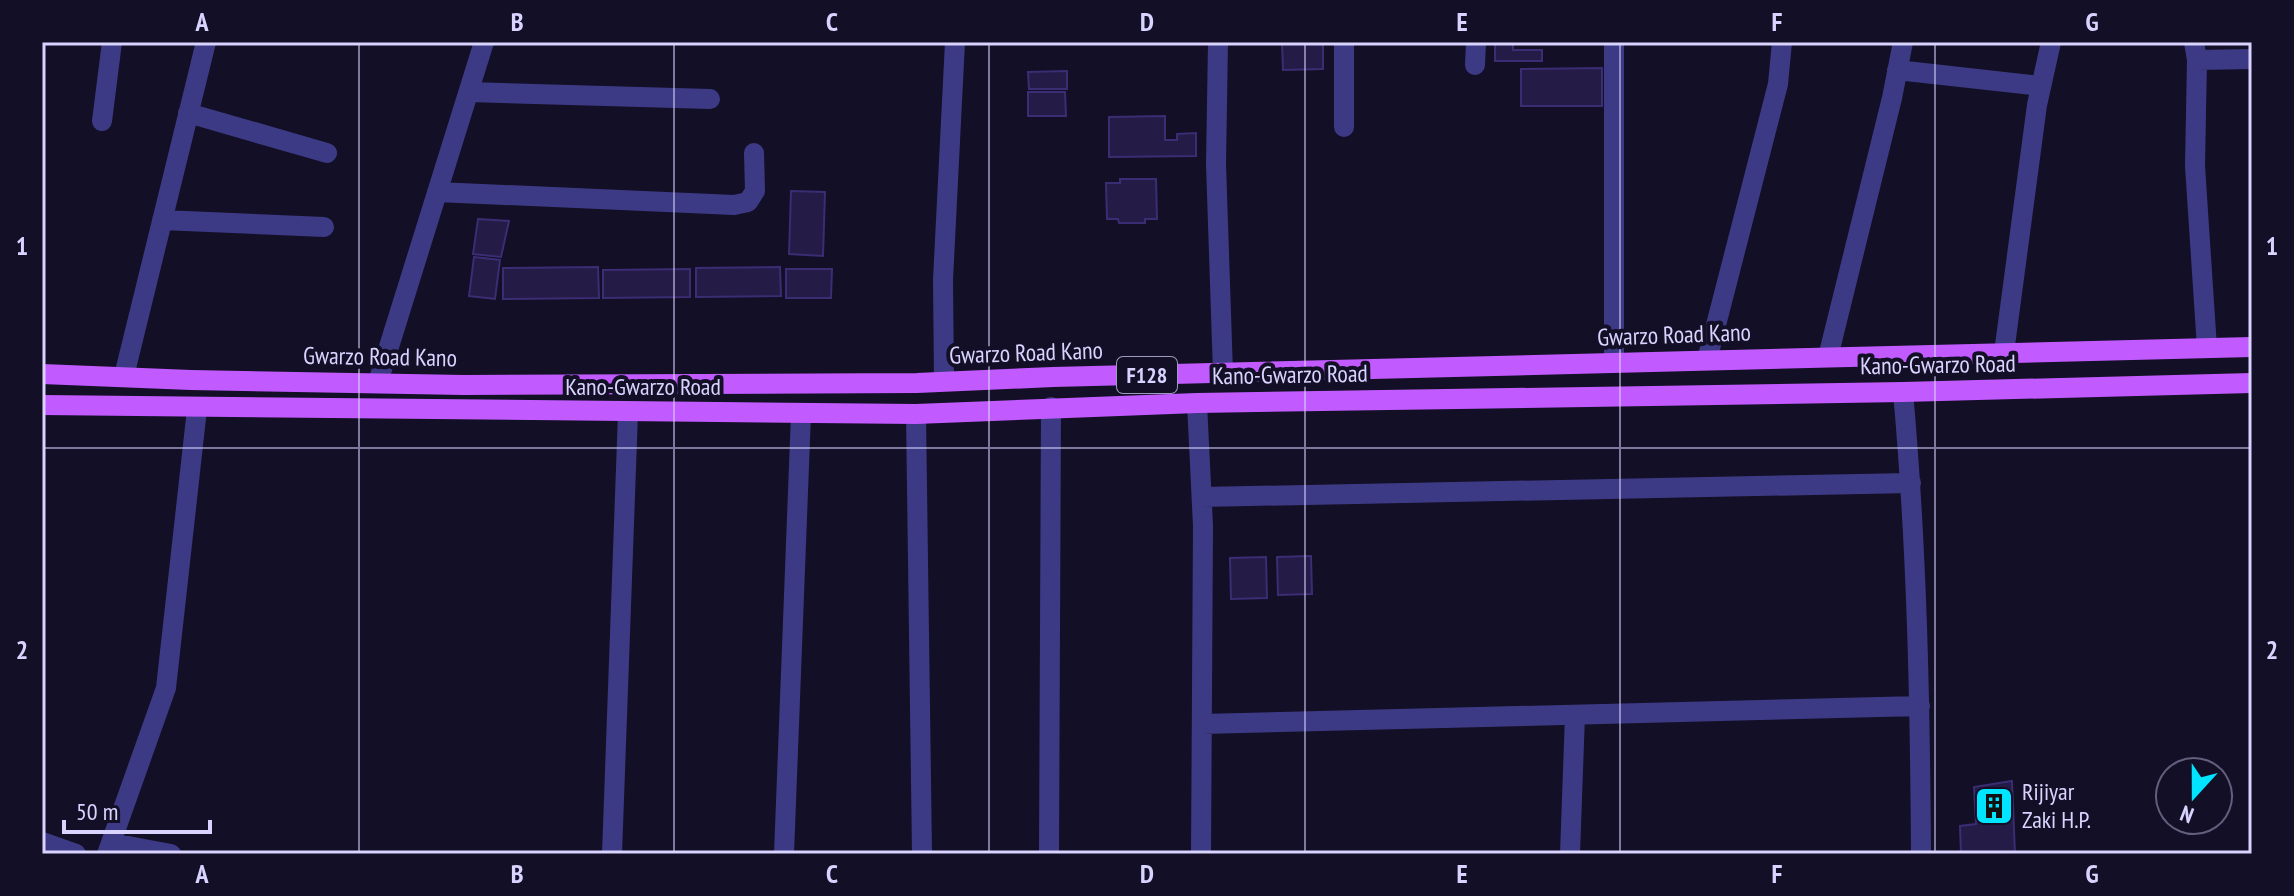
<svg xmlns="http://www.w3.org/2000/svg" width="2294" height="896" font-family="'PT Sans Narrow',sans-serif">
	<style>
		.building { fill: #241b47; stroke: #3b2d73; stroke-width: 2 }
		.lines { fill: none; stroke-linecap: round; stroke-linejoin: round }
		.minor { stroke: #3d3a85; stroke-width: 20 }
		.primary { stroke: #c25bff; stroke-width: 20 }
		.grid { fill: none; stroke: #d9d4ff; stroke-width: 2; stroke-opacity: 0.55 }
		.labels { text-anchor: middle; stroke-width: 8; stroke-linejoin: round; paint-order: stroke }
		.shield { fill: #130f26; stroke: #9e99be; stroke-width: 2 }
		.shield-label { font-size: 22px; font-weight: bold; fill: #d9d4ff }
		.street-label { font-size: 24px; fill: #d9d4ff; stroke: #130f26 }
		.poi-label { font-size: 24px; fill: #d9d4ff; stroke: #130f26; text-anchor: start }
		.neatline { fill: none; stroke: #d9d4ff; stroke-width: 3 }
		.grid-label { font-size: 26px; text-anchor: middle; font-weight: bold; fill: #d9d4ff }
	</style>
	<rect width="100%" height="100%" fill="#130f26"/>
	<path class="building" d="M1282,42H1323V69L1283,70Z
		M1495,42H1513V50H1542V61H1495Z
		M1602,68V106H1521V69Z
		M1067,71V89H1029L1028,72Z
		M1028,92H1065L1066,116H1028Z
		M1165,116V140H1177V134L1196,133V156L1109,157V117Z
		M1120,179H1156L1157,219H1145V223H1119L1118,219H1107L1106,183H1120Z
		M791,191L825,192L823,256L789,254Z
		M478,219L509,221L501,257L473,254Z
		M474,257L500,260L495,299L469,296Z
		M598,267L599,298L503,299V268Z
		M780,267L781,296L696,297V268Z
		M690,269V297L603,298V270Z
		M786,269H832L831,298H786Z
		M1311,556L1312,594L1278,595L1277,557Z
		M1266,557L1267,598L1231,599L1230,558Z
		M2012,781L2015,854H1961L1960,826L1976,824L1974,787Z"/>
	<g class="lines">
		<path class="minor" d="M1218,42L1216,164L1223,373
			M1614,42V363
			M2194,42L2197,60L2195,166L2207,348
			M2197,60L2252,59
			M1475,65L1476,42
			M1897,70L2041,86
			M469,92L710,99
			M188,113L327,153
			M102,121L112,42
			M1344,127V42
			M437,192L734,205L748,202L755,191L754,153
			M162,220L324,227
			M2004,353L2037,105L2051,42
			M1828,357L1892,98L1903,42
			M1707,360L1778,84L1782,42
			M124,376L206,42
			M944,381L943,280L955,42
			M378,382L484,42
			M1903,392C1917,548 1920,698 1921,854
			M1197,403L1203,526L1201,854
			M916,414L922,854
			M1202,497L1911,483
			M1202,724L1920,706
			M42,842L76,854
			M112,843L171,854
			M107,854L166,688L197,409
			M612,854L628,413
			M784,854L801,414
			M1049,854L1051,407
			M1570,854L1575,715"/>
		<path class="primary" d="M42,374L191,380L464,385L917,383L1053,377L2252,347
			M42,405L916,414L1197,403L1903,392L2252,383"/>
	</g>
	<path class="grid" d="M359,42V854M674,42V854M989,42V854M1305,42V854M1620,42V854M1935,42V854M42,448H2252"/>
	<defs>
		<symbol id="building-square" viewBox="-11 -11 22 22"><rect x="-9" y="-9" width="18" height="18" rx="4" fill="#00e5ff" stroke="#130f26"/><path d="M-4-6H4V6H1V3H-1V6H-4ZM-2.5-4.3h1.7v1.8h-1.7ZM.8-4.3h1.7v1.8H.8ZM-2.5-1h1.7V.8h-1.7ZM.8-1h1.7V.8H.8Z" fill="#111"/></symbol>
	</defs>
	<g fill-rule="evenodd">
		<use href="#building-square" x="1972" y="784" width="44" height="44"/>
	</g>
	<g class="labels">
		<rect class="shield" x="1117" y="357" width="60" height="36" rx="6"/>
		<g class="shield-label">
			<text x="1147" y="383">F128</text>
		</g>
		<g class="street-label">
			<text transform="translate(1674 335) rotate(-2)" y="8">Gwarzo Road Kano</text>
			<text transform="translate(1026 353) rotate(-2)" y="8">Gwarzo Road Kano</text>
			<text transform="translate(380 357) rotate(1)" y="8">Gwarzo Road Kano</text>
			<text transform="translate(1938 365) rotate(-1)" y="8">Kano-Gwarzo Road</text>
			<text transform="translate(1290 375) rotate(-1)" y="8">Kano-Gwarzo Road</text>
			<text x="643" y="395">Kano-Gwarzo Road</text>
		</g>
		<g class="poi-label">
			<text x="2022" y="800">Rijiyar<tspan x="2022" dy="28">Zaki H.P.</tspan></text>
		</g>
	</g>
	<rect width="2294" height="896" fill="none" stroke="#130f26" stroke-width="88"/>
	<g transform="translate(2194 796) rotate(201)"><circle r="38" fill="#130f26" stroke="#625e7d" stroke-width="2"/>
	<path d="M0-6L14 30L0 20L-14 30Z" fill="#00e5ff"/>
	<text y="-12" font-size="22" font-weight="bold" text-anchor="middle" fill="#d9d4ff">N</text>
	</g>
	<path d="M64 820v12h146v-12" fill="none" stroke="#d9d4ff" stroke-width="4"/>
	<text x="76" y="820" font-size="24" fill="#d9d4ff" stroke="#130f26" stroke-width="6" paint-order="stroke">50 m</text>
	<rect x="44" y="44" width="2206" height="808" class="neatline"/>
	<g class="grid-label">
		<text x="202" y="31">A</text>
		<text x="517" y="31">B</text>
		<text x="832" y="31">C</text>
		<text x="1147" y="31">D</text>
		<text x="1462" y="31">E</text>
		<text x="1777" y="31">F</text>
		<text x="2092" y="31">G</text>
		<text x="22" y="255">1</text>
		<text x="2272" y="255">1</text>
		<text x="22" y="659">2</text>
		<text x="2272" y="659">2</text>
		<text x="202" y="883">A</text>
		<text x="517" y="883">B</text>
		<text x="832" y="883">C</text>
		<text x="1147" y="883">D</text>
		<text x="1462" y="883">E</text>
		<text x="1777" y="883">F</text>
		<text x="2092" y="883">G</text>
	</g>
</svg>
